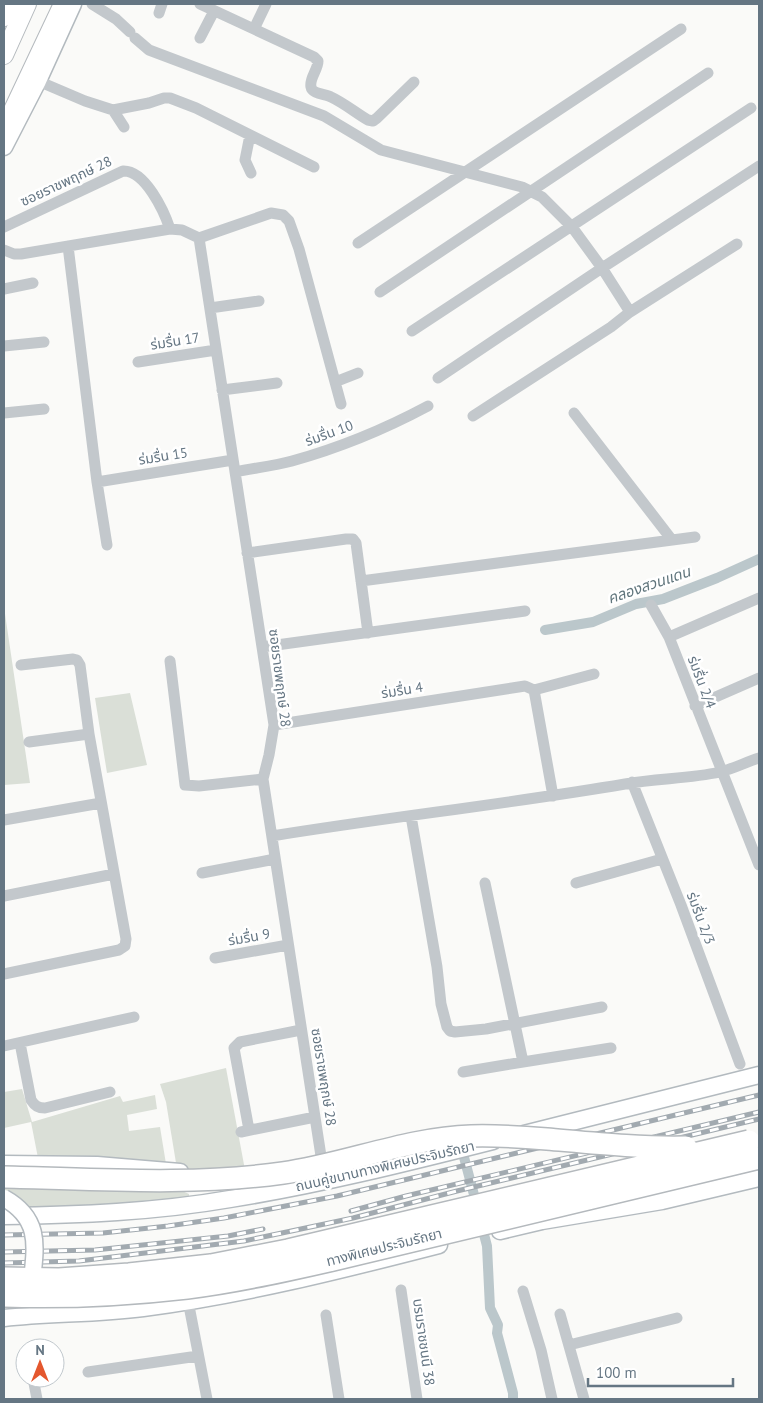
<svg xmlns="http://www.w3.org/2000/svg" width="763" height="1403" font-family="'PT Sans','Noto Sans Thai',sans-serif">
	<style>
		.green { fill: #dadfd7 }
		.lines { fill: none; stroke-linecap: round; stroke-linejoin: round }
		.canal { stroke: #bbc7cb; stroke-width: 10 }
		.secondary-casing { stroke: #b3babf; stroke-width: 19 }
		.primary-casing { stroke: #b5babe; stroke-width: 20 }
		.street { stroke: #c3c8cc; stroke-width: 11 }
		.secondary { stroke: #fff; stroke-width: 16 }
		.primary { stroke: #fff; stroke-width: 18 }
		.rail-casing { stroke: #a2aab0; stroke-width: 5 }
		.rail { stroke: #fff; stroke-width: 3; stroke-dasharray: 9; stroke-linecap: butt }
		.secondary-bridge-casing { stroke: #b3babf; stroke-width: 19; stroke-linecap: butt }
		.highway-bridge-casing { stroke: #b4b9bd; stroke-width: 24; stroke-linecap: butt }
		.secondary-bridge { stroke: #fff; stroke-width: 16 }
		.highway-bridge { stroke: #fff; stroke-width: 21 }
		.labels { text-anchor: middle; stroke-width: 5; stroke-linejoin: round; paint-order: stroke }
		.street-label { font-size: 14px; fill: #657683; stroke: #fff }
		.water-label { font-size: 15px; font-style: italic; fill: #60757c; stroke: #fff }
	</style>
	<rect width="100%" height="100%" fill="#fafaf8"/>
	<path class="green" d="M4,607L30,783L4,785Z
		M130,693L147,765L107,773L95,698Z
		M226,1068L245,1170L212,1173L177,1169L166,1102L160,1084Z
		M22,1089L32,1122L120,1096L123,1102L155,1095L157,1109L127,1115L129,1131L160,1127L166,1164L38,1158L31,1122L4,1128V1092Z
		M4,1169L171,1186L189,1194V1201L4,1210Z"/>
	<g class="lines">
		<path class="canal" d="M545,630L593,622L636,604L663,599L717,578L759,559
			M461,1146L477,1206
			M481,1223L487,1246L490,1308L498,1325L497,1333L513,1393V1399"/>
		<defs>
			<path id="secondary" d="M4,18L10,4
				M4,147L38,81L73,4
				M524,1134L759,1075
				M4,1164L97,1165L180,1172
				M4,1216C79,1215 155,1212 230,1199C318,1185 406,1163 493,1141
				M500,1231L542,1221L662,1201L759,1178
				M4,1318C50,1313 97,1314 143,1308C243,1295 342,1270 439,1245"/>
			<path id="primary" d="M4,55L27,4
				M4,129L63,4"/>
		</defs>
		<use href="#secondary" class="secondary-casing"/>
		<use href="#primary" class="primary-casing"/>
		<path class="street" d="M92,4L116,19L130,32
			M200,4L314,57L318,61C318,70 309,78 311,87C312,94 326,94 331,97C344,103 356,113 368,120L373,121L377,118L414,82
			M159,13L162,4
			M254,29L266,4
			M135,38L149,50L324,116L381,150L522,187L542,197L572,227L602,268L630,312
			M200,38L214,11
			M38,81L85,101L113,110L149,103L164,98H170L196,108L314,167
			M113,110L124,127
			M250,135L245,160L251,173
			M4,227L123,171C145,170 164,211 170,229L21,254H14L4,250
			M170,229L182,230L199,238L274,725L269,755L263,779L323,1169
			M199,238L271,213L283,215L289,221L299,249L341,404
			M358,243L681,29
			M68,246L97,482L107,545
			M4,289L33,283
			M380,292L708,73
			M210,308L259,301
			M412,331L751,108
			M4,346L44,342
			M138,362L216,350
			M438,378L602,268L759,166
			M335,382L358,373
			M222,390L277,383
			M4,413L44,409
			M574,413L672,540
			M473,416L611,327L630,312L737,244
			M235,472C254,468 274,466 292,461C339,448 385,429 428,406
			M97,482L233,460
			M247,553L346,539H353L356,543L368,633
			M361,581L695,537
			M651,605L669,637L759,865
			M669,637L759,598
			M262,647L525,611
			M170,661L185,785L199,786L263,779
			M534,690L553,796
			M534,690L594,674
			M695,706L759,678
			M274,725L525,686L534,690
			M29,742L89,734
			M632,782L681,905L740,1064
			M411,816L437,967L441,1004L447,1027L450,1031L455,1032L486,1029L602,1007
			M4,820L101,803
			M272,836C389,817 508,804 625,784C657,778 689,779 720,772C733,769 746,762 759,758
			M202,873L275,859
			M576,883L662,859
			M4,896L114,874
			M215,958L288,945
			M4,974L119,950L125,946L126,939L89,734L80,665L77,660L73,659L21,665
			M20,1043L31,1100C35,1106 38,1108 45,1108L110,1092
			M4,1046L134,1017
			M523,1062L611,1048
			M463,1072L523,1062L485,883
			M249,1130L234,1048L240,1042L301,1030
			M241,1132L315,1117
			M401,1290L417,1399
			M523,1291L541,1350L552,1399
			M190,1311L207,1399
			M560,1314L584,1399
			M326,1315L339,1399
			M569,1345L677,1318
			M88,1372L198,1356
			M33,1378L37,1399"/>
		<use href="#secondary" class="secondary"/>
		<use href="#primary" class="primary"/>
		<defs>
			<path id="rail" d="M351,1211L406,1196L759,1112
				M4,1235L103,1233L168,1226L224,1218L337,1196L759,1095
				M4,1252L95,1250L228,1236L263,1229
				M4,1263L79,1261L244,1241L353,1218L457,1191L759,1119"/>
		</defs>
		<use href="#rail" class="rail-casing"/>
		<use href="#rail" class="rail"/>
		<defs>
			<path id="secondary-bridge" d="M4,1198C40,1218 36,1244 32,1280L25,1286"/>
			<path id="highway-bridge" d="M4,1177C97,1179 190,1186 283,1173C346,1164 407,1138 471,1136C497,1135 522,1137 547,1139C593,1143 640,1148 686,1147
				M4,1278L59,1279L129,1274L211,1265L288,1250L749,1141
				M4,1296C65,1298 126,1295 187,1288C236,1282 285,1271 333,1260L759,1158"/>
		</defs>
		<use href="#secondary-bridge" class="secondary-bridge-casing"/>
		<use href="#highway-bridge" class="highway-bridge-casing"/>
		<use href="#secondary-bridge" class="secondary-bridge"/>
		<use href="#highway-bridge" class="highway-bridge"/>
	</g>
	<g class="labels">
		<g class="street-label">
			<text transform="translate(66 181) rotate(-25)" y="5">ซอยราชพฤกษ์ 28</text>
			<text transform="translate(175 341) rotate(-9)" y="5">ร่มรื่น 17</text>
			<text transform="translate(329 433) rotate(-20)" y="5">ร่มรื่น 10</text>
			<text transform="translate(163 456) rotate(-9)" y="5">ร่มรื่น 15</text>
			<text transform="translate(280 678) rotate(83)" y="5">ซอยราชพฤกษ์ 28</text>
			<text transform="translate(702 682) rotate(69)" y="5">ร่มรื่น 2/4</text>
			<text transform="translate(402 690) rotate(-9)" y="5">ร่มรื่น 4</text>
			<text transform="translate(701 918) rotate(69)" y="5">ร่มรื่น 2/3</text>
			<text transform="translate(249 937) rotate(-10)" y="5">ร่มรื่น 9</text>
			<text transform="translate(324 1077) rotate(81)" y="5">ซอยราชพฤกษ์ 28</text>
			<text transform="translate(385 1166) rotate(-13)" y="5">ถนนคู่ขนานทางพิเศษประจิมรัถยา</text>
			<text transform="translate(384 1247) rotate(-14)" y="5">ทางพิเศษประจิมรัถยา</text>
			<text transform="translate(424 1342) rotate(82)" y="5">บรมราชชนนี 38</text>
		</g>
		<g class="water-label">
			<text transform="translate(649 585) rotate(-19)" y="5">คลองสวนแดน</text>
		</g>
	</g>
	<rect width="763" height="1403" fill="none" stroke="#657683" stroke-width="10"/>
	<g transform="translate(40 1363)"><circle r="24" fill="#ffffff" stroke="#c1c8cd"/>
	<path d="M0-4L9 19L0 12L-9 19Z" fill="#e4572e"/>
	<text y="-8" font-size="14" font-weight="bold" text-anchor="middle" fill="#657683">N</text>
	</g>
	<path d="M588 1378v8h145v-8" fill="none" stroke="#657683" stroke-width="2.5"/>
	<text x="596" y="1378" font-size="15" fill="#657683" stroke="#ffffff" stroke-width="4" paint-order="stroke">100 m</text>
</svg>
